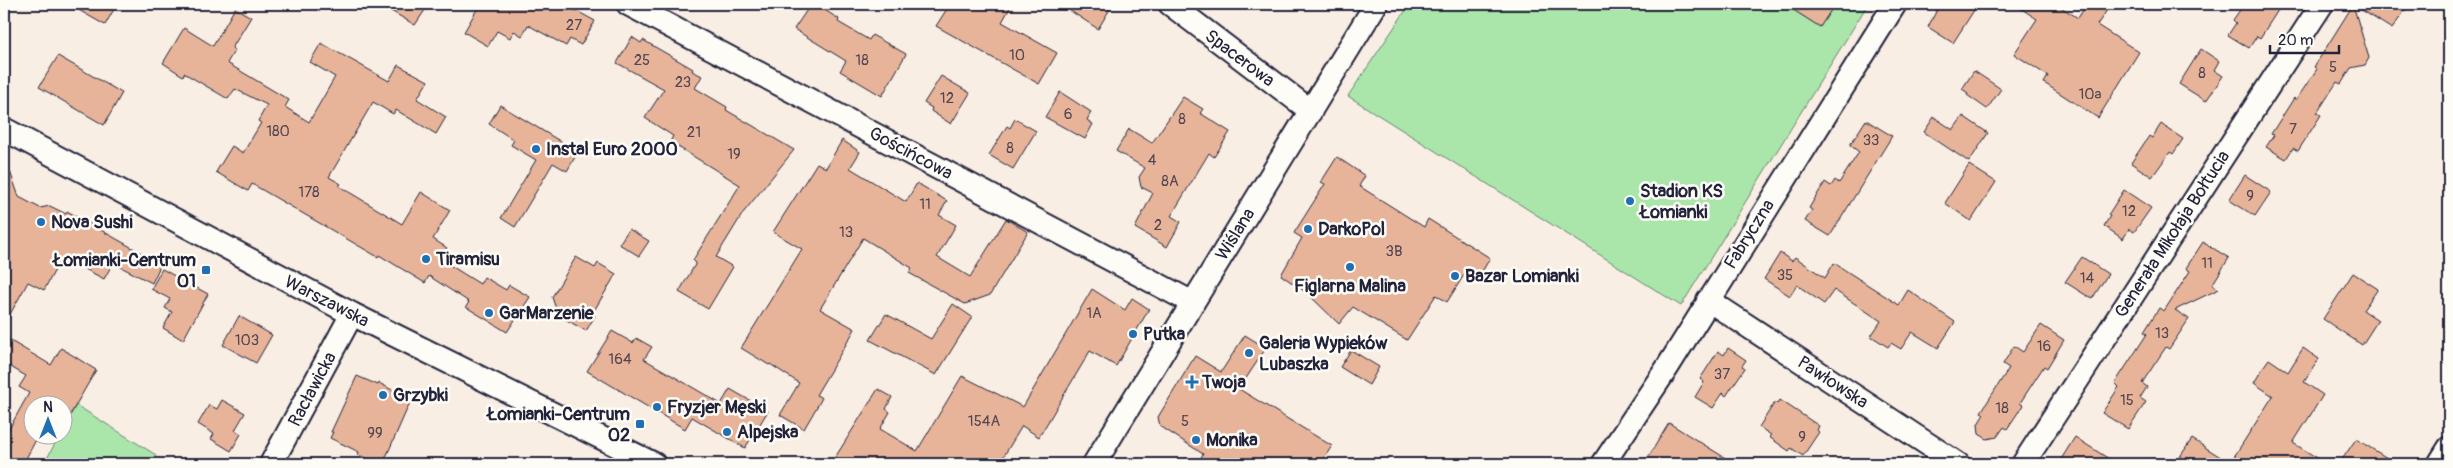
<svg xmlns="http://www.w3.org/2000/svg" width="2453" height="468" font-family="Pangolin,sans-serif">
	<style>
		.green { fill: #aae5aa; stroke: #668472 }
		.building { fill: #e7b499; stroke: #22223b }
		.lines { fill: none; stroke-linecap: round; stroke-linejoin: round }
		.minor-casing { stroke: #22223b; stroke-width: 26 }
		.minor { stroke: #fdfcf7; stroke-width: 22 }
		.poi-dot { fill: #1f6fb2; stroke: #fdfcf7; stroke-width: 2 }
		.labels { text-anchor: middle; stroke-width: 5; stroke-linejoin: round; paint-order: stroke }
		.number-label { font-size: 15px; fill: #534652 }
		.street-label { font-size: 18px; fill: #22223b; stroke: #fdfcf7 }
		.poi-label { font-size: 18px; font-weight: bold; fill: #22223b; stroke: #fdfcf7; text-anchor: start }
	</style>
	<rect width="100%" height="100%" fill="#f9eee4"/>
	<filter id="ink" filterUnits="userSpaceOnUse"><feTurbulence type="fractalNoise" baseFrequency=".02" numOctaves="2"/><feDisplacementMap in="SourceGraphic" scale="10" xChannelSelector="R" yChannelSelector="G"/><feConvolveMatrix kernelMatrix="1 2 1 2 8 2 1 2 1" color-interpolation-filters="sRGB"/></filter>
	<g filter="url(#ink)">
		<path class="green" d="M1410,4H1868L1681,306L1348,96Z
			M76,405L156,455L151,464H44L59,436H62L63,430Z"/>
		<path class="building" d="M68,4H117L105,25Z
			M379,4H429L415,25Z
			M480,4H564L595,21L581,45L570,39L566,46L528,25L522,36L514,31L510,38L497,31L488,46L464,32Z
			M811,4H815L839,19L838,22L869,40L872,35L906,54L882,96L840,71L846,61L794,29Z
			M950,4H1012L1002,22L1057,53L1039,84L936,26Z
			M1060,4H1113L1098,29Z
			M1784,4H1835L1820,27Z
			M1940,4H1978L1953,43L1928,27Z
			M2014,4H2056L2078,18L2087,4H2111L2097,25L2139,52L2098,118L2044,83L2048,76L2014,54L2037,19Z
			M2244,4H2282L2260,38L2257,36L2249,48L2228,35L2236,23L2233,20Z
			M2352,4H2409L2392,29Z
			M2353,5L2369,58L2365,65L2351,68L2341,84L2337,82L2317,113L2321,115L2298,151L2293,148L2286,159L2266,147L2274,135L2271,134L2294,98L2296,100L2317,69L2314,67Z
			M235,8L251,17L232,48L235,50L227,63L289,100L285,107L309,122L335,77L310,62L321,43L389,81L398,65L428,81L417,99L446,117L436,134L396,110L393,114L373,102L329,177L341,184L339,186L402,224L421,192L450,210L433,239L447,248L440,259L480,284L484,277L506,290L509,285L530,297L507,332L466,307L469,302L429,276L425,283L379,255L378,257L252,184L248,191L216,172L232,146L243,153L261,123L258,121L267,105L235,89L228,99L184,73L183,76L163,63L184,28L213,46Z
			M632,37L641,43L643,40L693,69L692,71L702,76L695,88L727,107L726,110L794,150L743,213L716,257L733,267L708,309L679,292L696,263L693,260L740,185L670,142L673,136L645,118L664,89L617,63Z
			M2201,49L2219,61L2214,70L2223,76L2206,101L2179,84Z
			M58,56L122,93L104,125L39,87Z
			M1974,71L2001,89L1987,109L1967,95L1968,93L1962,89Z
			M941,76L970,93L951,124L931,111L932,108L924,103Z
			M1060,92L1091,112L1087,120L1093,124L1085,139L1045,117Z
			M1183,97L1203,109L1200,113L1230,132L1214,157L1209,153L1171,216L1181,222L1167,247L1135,228L1153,193L1141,187L1139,177L1145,168L1116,151L1129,129L1152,143Z
			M500,105L578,152L567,171L553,163L515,227L501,218L536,160L511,145L514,140L489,124Z
			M1963,116L1988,133L1969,162L1924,132L1934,117L1953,130Z
			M1015,119L1036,131L1013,169L989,155L1007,126L1010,128Z
			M1866,120L1892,136L1830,236L1805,221L1812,210L1809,208L1825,182L1831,186L1835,180L1839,183L1859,152L1850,145Z
			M2161,124L2183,139L2173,154L2170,152L2152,177L2131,163L2149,136L2152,138Z
			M842,140L860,152L850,168L906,202L917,183L947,201L939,215L956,225L937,257L970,277L1006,219L1028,232L990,295L965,304L909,273L912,268L863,238L820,309L855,329L816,395L822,398L804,429L780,415L799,383L770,364L769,365L741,348L802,249L773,232L817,163L826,168Z
			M1337,157L1365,176L1359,186L1424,227L1428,219L1490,258L1476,282L1464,275L1447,302L1436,295L1407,340L1353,307L1339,324L1307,293L1281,275L1302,238L1294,233L1325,184L1321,182Z
			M4,160H6L19,197L40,208L50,206L66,214L67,211L161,264L152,283L113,263L104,279L62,257L44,290L28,282L4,325Z
			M1969,165L1996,182L1971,221L1945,203Z
			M2245,175L2271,192L2255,216L2229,200Z
			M2124,190L2151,208L2134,232L2129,229L2123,239L2104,226L2110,216L2108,215Z
			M629,229L649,241L639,256L619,244Z
			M2203,242L2229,258L2212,285L2219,289L2175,310L2189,319L2169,349L2166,347L2142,383L2147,387L2140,398L2146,402L2128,429L2102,413L2119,387L2115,383L2147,334L2144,332L2159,308L2164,311L2190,271L2186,268Z
			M1780,253L1792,261L1795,257L1825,278L1834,263L1899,305L1908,290L1955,322L1938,348L1912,332L1901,349L1891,343L1888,347L1871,336L1881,321L1834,290L1824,304L1797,285L1790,296L1764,279Z
			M576,257L595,268L598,263L616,274L592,314L595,316L586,331L558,315L552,297Z
			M2082,257L2108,274L2092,299L2065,282Z
			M162,269L208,294L183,340L163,328L172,312L165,308L170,299L151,289Z
			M2353,273L2378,289L2363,310L2378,320L2362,345L2323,319Z
			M1092,289L1125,310L1132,298L1149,309L1116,366L1090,351L1039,437L1022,426L999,464H831L878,389L892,397L886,409L890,412L880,429L917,451L962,376L1023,407Z
			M953,304L972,317L936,375L870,340L886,314L931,339Z
			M239,316L272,335L256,363L223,345Z
			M2041,325L2064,340L2047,368L2044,366L2020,403L2023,405L2007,429L2004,427L1997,437L1987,439L1979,434L1978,424L1984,414L1981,412L2009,368L2003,364L2014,346L2023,352Z
			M612,331L633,343L636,338L652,347L644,359L721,404L730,389L768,411L745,448L692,417L685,429L587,371Z
			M1245,335L1266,348L1239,389L1332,446L1320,464H1197L1203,454L1160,426L1158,417L1195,356L1221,372Z
			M4,337L51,365L61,348L96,370L70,415L62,411V406H32V436H38L23,464H4V438L29,393L19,387L26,376L4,363Z
			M1728,348L1746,360L1742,366L1745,368L1726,396L1723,393L1713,408L1695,397L1704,382L1700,379L1718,351L1724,355Z
			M2303,348L2319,359L2304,382L2323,395L2293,443L2327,464H2175L2192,439L2230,463L2273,396L2254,383L2264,366L2269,359L2288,372Z
			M1351,350L1379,367L1369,385L1340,367Z
			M357,376L378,385L379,383L411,400L383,464L358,455L359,452L330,438L333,432H331Z
			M222,400L245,413L235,430L241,434L231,451L211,439L214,434L198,424L209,405L217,409Z
			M1780,400L1819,426L1817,430L1819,432L1803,456L1791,448L1789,451L1769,437L1771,435L1759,427L1775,402L1777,404Z
			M1669,423L1735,464H1644Z
			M2075,437L2084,443L2117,464H2058Z
			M2356,439L2397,464H2339Z"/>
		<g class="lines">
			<defs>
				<path id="minor" d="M628,4L1193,303
					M1170,4L1311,111
					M4,129L352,314L654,464
					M1708,300L1958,464
					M271,464L352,314
					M1094,464L1376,4
					M1603,464L1667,368L1895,4
					M2023,464L2322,4
					M2439,464L2449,448"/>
			</defs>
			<use href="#minor" class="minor-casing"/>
			<use href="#minor" class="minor"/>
		</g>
	</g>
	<g class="poi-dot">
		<circle cx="536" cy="149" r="5"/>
		<circle cx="1630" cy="201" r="5"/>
		<circle cx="41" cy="222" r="5"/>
		<circle cx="1308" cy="229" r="5"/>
		<circle cx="426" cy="259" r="5"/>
		<circle cx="1350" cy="267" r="5"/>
		<rect x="201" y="265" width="10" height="10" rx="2.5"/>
		<circle cx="1455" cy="276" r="5"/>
		<circle cx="489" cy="313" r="5"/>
		<circle cx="1133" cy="334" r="5"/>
		<circle cx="1249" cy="353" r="5"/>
		<path d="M1189.5 374.5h5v5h5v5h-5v5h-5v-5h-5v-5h5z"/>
		<circle cx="383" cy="395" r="5"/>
		<circle cx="657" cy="407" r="5"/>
		<rect x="635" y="419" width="10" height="10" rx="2.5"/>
		<circle cx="727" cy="432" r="5"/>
		<circle cx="1196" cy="440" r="5"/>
	</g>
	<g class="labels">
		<g class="number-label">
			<text x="574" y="30">27</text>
			<text x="1017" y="60">10</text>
			<text x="642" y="65">25</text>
			<text x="862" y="65">18</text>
			<text x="2333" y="72">5</text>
			<text x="2202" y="78">8</text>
			<text x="683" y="87">23</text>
			<text x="2090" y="99">10a</text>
			<text x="947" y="103">12</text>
			<text x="1068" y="119">6</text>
			<text x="1182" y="124">8</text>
			<text x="2293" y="134">7</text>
			<text x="278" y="136">180</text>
			<text x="694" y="137">21</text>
			<text x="1871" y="145">33</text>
			<text x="1010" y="153">8</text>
			<text x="734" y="159">19</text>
			<text x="1152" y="165">4</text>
			<text x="1170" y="186">8A</text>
			<text x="309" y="197">178</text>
			<text x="2250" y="201">9</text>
			<text x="925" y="209">11</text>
			<text x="2129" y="216">12</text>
			<text x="1158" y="230">2</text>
			<text x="846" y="237">13</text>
			<text x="1394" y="256">3B</text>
			<text x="2207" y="268">11</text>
			<text x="1785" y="280">35</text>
			<text x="2087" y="283">14</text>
			<text x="1094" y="318">1A</text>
			<text x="2162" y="338">13</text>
			<text x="247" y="345">103</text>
			<text x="2044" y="351">16</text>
			<text x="620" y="364">164</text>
			<text x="1722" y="379">37</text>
			<text x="2127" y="405">15</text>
			<text x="2002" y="413">18</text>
			<text x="984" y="426">154A</text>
			<text x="1185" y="426">5</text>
			<text x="375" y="438">99</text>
			<text x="1802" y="442">9</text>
		</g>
		<g class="street-label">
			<text transform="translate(1240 58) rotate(37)" y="6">Spacerowa</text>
			<text transform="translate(911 153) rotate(28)" y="6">Gościńcowa</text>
			<text transform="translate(1235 234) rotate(-58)" y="6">Wiślana</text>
			<text transform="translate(1749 234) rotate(-58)" y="6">Fabryczna</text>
			<text transform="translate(2172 234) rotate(-57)" y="6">Generała Mikołaja Bołtucia</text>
			<text transform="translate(327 301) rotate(27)" y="6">Warszawska</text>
			<text transform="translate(1833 382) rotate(33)" y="6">Pawłowska</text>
			<text transform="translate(312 389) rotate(-62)" y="6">Racławicka</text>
		</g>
		<g class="poi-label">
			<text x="546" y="155">Instal Euro 2000</text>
			<text x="1640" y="197">Stadion KS<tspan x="1640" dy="21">Łomianki</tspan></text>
			<text x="51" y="228">Nova Sushi</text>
			<text x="1318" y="235">DarkoPol</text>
			<text x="436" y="265">Tiramisu</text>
			<text x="196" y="266" text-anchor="end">Łomianki-Centrum<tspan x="196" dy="21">01</tspan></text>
			<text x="1465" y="282">Bazar Lomianki</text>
			<text x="1350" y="292" text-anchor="middle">Figlarna Malina</text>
			<text x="499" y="319">GarMarzenie</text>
			<text x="1143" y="340">Putka</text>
			<text x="1259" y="349">Galeria Wypieków<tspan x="1259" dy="21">Lubaszka</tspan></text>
			<text x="1202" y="388">Twoja</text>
			<text x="393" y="401">Grzybki</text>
			<text x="667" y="413">Fryzjer Męski</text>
			<text x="630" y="420" text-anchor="end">Łomianki-Centrum<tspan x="630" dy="21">02</tspan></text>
			<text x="737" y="438">Alpejska</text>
			<text x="1206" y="446">Monika</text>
		</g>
	</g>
	<rect width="2453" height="468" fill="none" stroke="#fdfcf7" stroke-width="20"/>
	<rect x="10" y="10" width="2433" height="448" fill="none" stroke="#22223b" stroke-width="2" filter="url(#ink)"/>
	<g transform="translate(48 420)"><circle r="24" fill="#fdfcf7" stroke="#a5a5ac"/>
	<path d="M0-4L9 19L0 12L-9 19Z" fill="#1f6fb2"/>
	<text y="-8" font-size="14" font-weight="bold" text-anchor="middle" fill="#22223b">N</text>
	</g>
	<path d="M2270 45v8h69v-8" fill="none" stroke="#22223b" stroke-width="2.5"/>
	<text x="2278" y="45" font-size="15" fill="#22223b" stroke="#fdfcf7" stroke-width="4" paint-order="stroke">20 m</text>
</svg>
